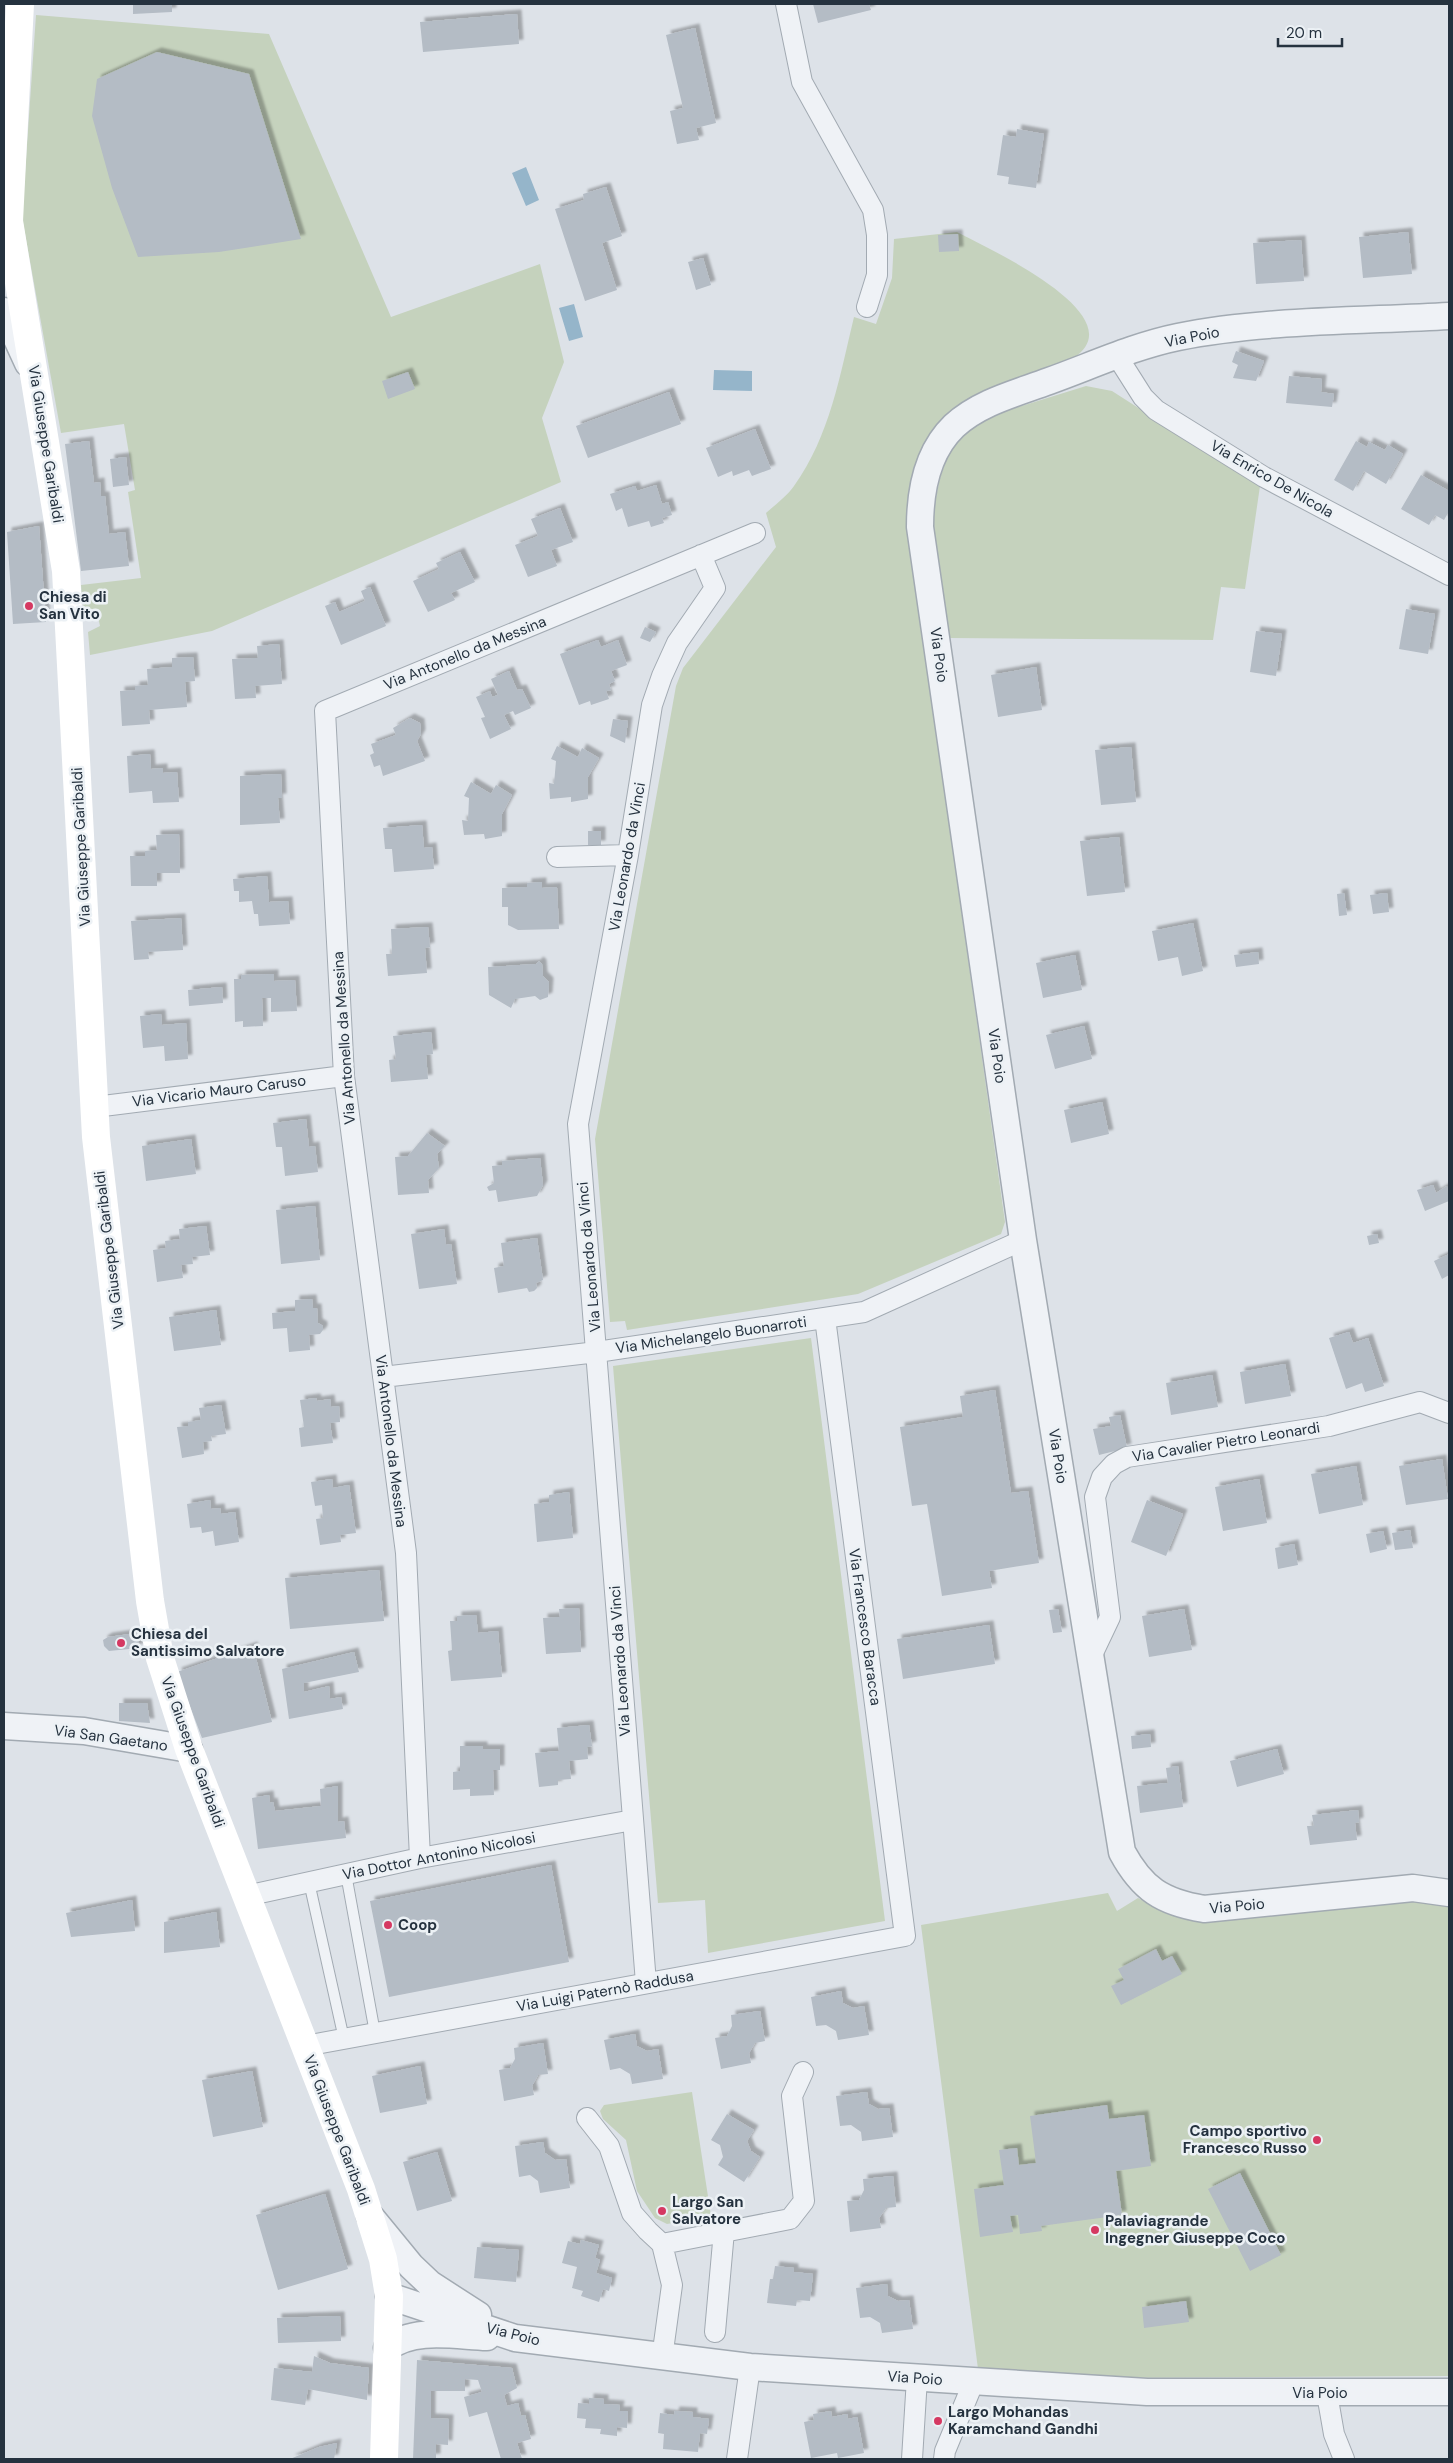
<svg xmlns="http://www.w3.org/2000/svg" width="1453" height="2463" font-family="'DM Sans',sans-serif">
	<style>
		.green { fill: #c5d2bd }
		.water { fill: #95b5ca }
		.building { fill: #b4bcc5; filter: url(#shadow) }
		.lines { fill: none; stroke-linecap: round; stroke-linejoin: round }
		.service-casing { stroke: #a2aab2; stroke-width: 12 }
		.minor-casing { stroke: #a2aab2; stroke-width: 22 }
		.tertiary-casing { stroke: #a2aab2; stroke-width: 29 }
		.service { stroke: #eff2f6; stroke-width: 10 }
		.minor { stroke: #eff2f6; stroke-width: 20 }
		.tertiary { stroke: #eff2f6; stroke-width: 26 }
		.secondary { stroke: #fff; stroke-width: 28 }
		.poi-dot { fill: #d53962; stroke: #ecf1f5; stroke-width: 2 }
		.labels { text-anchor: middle; stroke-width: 5; stroke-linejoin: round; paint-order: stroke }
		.street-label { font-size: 15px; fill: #25323f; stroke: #ecf1f5 }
		.poi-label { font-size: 15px; font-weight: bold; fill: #25323f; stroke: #ecf1f5; text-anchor: start }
	</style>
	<defs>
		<filter id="shadow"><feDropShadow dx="4.5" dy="-4.5" stdDeviation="1" flood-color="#0004"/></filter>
	</defs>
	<rect width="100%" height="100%" fill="#dde2e8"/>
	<path class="green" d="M36,15L269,34L391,317L540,264L564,362L542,418L561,482L212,631L90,655L88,632L100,626L97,613L83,610L81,585L141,578L128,492L135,490L124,424L61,433L22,217Z
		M957,232C985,247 1140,317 1072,359L982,392L961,405L913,480L907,505L908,530L1005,1222L1001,1234L858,1294L627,1330L625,1321L610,1322L595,1139L676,686L683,668L776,547L766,513C775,505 787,496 794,486C830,436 840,375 854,317L876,324L892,278L894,239Z
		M1086,386L1112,391L1260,486L1245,589L1221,587L1213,640L949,638L931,522L940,478L948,455L962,436L976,424L999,413Z
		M811,1338L885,1921L708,1953L705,1900L658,1903L613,1366Z
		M1108,1893L1117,1911L1138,1898C1169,1914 1181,1921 1217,1921L1414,1901L1434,1902L1449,1905V2376L1107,2378L978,2369L921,1925Z
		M692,2092L711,2216L667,2224L655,2218L637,2191L626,2140L603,2119L600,2111L604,2105Z"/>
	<path class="water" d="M526,167L539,200L526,206L512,173Z
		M574,304L583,337L569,341L559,308Z
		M714,370L752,371V391L713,390Z"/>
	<path class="building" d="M133,4H172V12L133,14Z
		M813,4H869L871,10L818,23Z
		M517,14L519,44L423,52L420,22Z
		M695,28L716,123L696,128L699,140L677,144L670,111L683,108L666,35Z
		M157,52L249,74L301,239L219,252L138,257L112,188L92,116L97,79Z
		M1017,129L1044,134L1036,188L1008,184L1009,177L997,175L1003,135L1016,137Z
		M606,187L622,236L602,243L617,290L585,301L555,209L584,200L583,194Z
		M1408,232L1412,274L1363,278L1359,237Z
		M958,234L959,251L939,252L938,235Z
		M1301,240L1304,281L1256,284L1253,243Z
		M703,258L711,285L696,290L688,262Z
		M1236,351L1264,361L1256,381L1233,378L1238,365L1232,362Z
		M408,372L415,389L388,399L382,381Z
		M1289,376L1322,379L1321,392L1334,394L1332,407L1286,403Z
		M669,392L681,424L588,458L576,426Z
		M755,429L771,469L752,476L749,470L733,476L732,471L718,477L706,448Z
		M89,441L94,483L100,482L101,496H105L109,534L125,532L129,566L81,571L65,444Z
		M1356,441L1367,447L1369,442L1385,450L1388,445L1403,454L1386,484L1364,471L1353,491L1334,480Z
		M126,457L129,485L113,487L110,459Z
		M1421,475L1449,491V511L1444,520L1435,515L1429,525L1401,509Z
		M656,485L662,504L668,502L672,515L662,518L664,523L651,527L649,521L628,527L622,508L616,511L610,494L635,486L637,491Z
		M560,508L573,542L551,550L557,566L528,577L515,545L538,536L531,519Z
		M39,526L46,622L13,624L7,532Z
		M460,552L475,582L451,593L455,600L428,612L413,581L439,569L436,563Z
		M370,587L386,626L341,645L325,606L335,602L339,612L365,601L361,591Z
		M1406,609L1435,614L1428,654L1399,649Z
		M645,627L656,632L650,642L640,638Z
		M1256,631L1282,634L1276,676L1250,672Z
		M598,640L601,647L618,640L627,665L611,671L615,681L609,684L611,690L606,691L609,699L591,705L590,701L579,705L560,654Z
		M279,644L282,684L255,686L256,698L235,699L232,659L258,658L257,646Z
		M193,657L195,681L185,682L187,707L149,710L150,724L122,726L120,691L135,690V686L148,685L147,669L172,667V658Z
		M1036,667L1042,710L998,717L991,675Z
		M509,671L517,690L522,689L531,708L515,715L513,711L504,715L511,729L490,739L481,718L485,717L476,697L490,691L492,697L498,695L491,679Z
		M410,718L420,723L421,734L417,741L425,761L383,776L380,765L374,767L370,755L374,753L371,744L396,735L393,728Z
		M613,719L628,721L625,743L610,736Z
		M557,746L578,757L582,748L599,758L588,777V799L571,802V797L550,799L549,783L554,784L556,761L551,759Z
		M1131,747L1136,802L1101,805L1095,750Z
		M150,754L151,769L163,768V773L177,772L179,802L153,803L152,791L129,793L127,756Z
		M281,774L282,798H278L280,823L240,825V776Z
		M471,782L491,794L496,785L512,795L502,814V836L485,839L484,834L464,835L462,820L468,821L469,798L464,796Z
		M422,825L424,848L432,847L434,869L394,872L392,849H385L383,828Z
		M588,831H601V845H588Z
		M179,834L180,873H157V886H131L130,856H145V851L157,850L156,835Z
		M1119,837L1125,892L1087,896L1080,841Z
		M267,876L269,902L288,901L290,924L259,926L258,914H254L252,901L239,902V891H234L233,879Z
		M542,882V888L557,887L559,929L518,930L508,925V907H502V888L527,887V883Z
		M1344,893L1347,915L1339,916L1337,894Z
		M1387,893L1389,912L1373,914L1370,895Z
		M181,918L183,950L148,952L149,959L134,960L131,921Z
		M1193,923L1203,971L1182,976L1178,957L1158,961L1152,931Z
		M428,927L430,947L425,948L427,973L388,976L386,954H392L391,929Z
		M1258,952L1259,964L1236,967L1234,955Z
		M1075,955L1082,990L1043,998L1036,963Z
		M539,961L542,964L543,976L549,982L548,997L540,1000L535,996L515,999L511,1008L489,995L488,967L536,964Z
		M274,974V981L295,980L297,1011L271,1012V998H262L263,1026L243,1027V1021L235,1022L234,979H241V975Z
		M222,987L223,1003L189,1006L188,990Z
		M161,1014L162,1025L186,1023L188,1059L165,1061L164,1046L143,1048L140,1016Z
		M1084,1026L1092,1059L1055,1069L1046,1035Z
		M431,1032L433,1054L426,1055L428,1079L391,1082L389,1060L396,1059L393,1036Z
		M1102,1102L1109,1134L1071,1143L1064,1110Z
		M306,1119L309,1147L315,1146L318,1172L285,1176L282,1147H276L273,1123Z
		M427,1133L445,1146L437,1154L439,1168L428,1180L429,1193L398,1195L395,1157L408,1156Z
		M191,1139L196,1174L146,1181L142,1146Z
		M540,1158L543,1185L537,1196L498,1202L496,1190L489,1191L487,1187L494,1183L492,1166L502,1165V1161Z
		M1433,1185L1436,1193L1447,1186L1449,1201L1425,1211L1417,1190Z
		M315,1206L320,1260L281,1264L276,1210Z
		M206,1226L210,1255L192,1257L193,1264L181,1265L183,1278L157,1282L153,1250L166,1248L165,1241L180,1239L179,1229Z
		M444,1229L446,1245L451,1244L457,1284L419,1289L411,1234Z
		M1377,1234L1379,1243L1369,1245L1367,1236Z
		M537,1238L543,1280L536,1283L537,1288L534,1291L529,1292L527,1288L498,1293L494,1268L504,1266L501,1243Z
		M1449,1254V1275L1442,1279L1434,1261Z
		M312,1299L313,1308H317L318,1323L323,1326V1330L320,1334L309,1335L310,1350L289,1352L287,1328L273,1329L272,1313L295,1311V1300Z
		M216,1310L221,1345L174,1351L169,1317Z
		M1349,1332L1353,1343L1368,1338L1384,1386L1365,1392L1362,1383L1346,1389L1329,1338Z
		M1285,1364L1291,1396L1245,1404L1240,1372Z
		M1212,1375L1218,1407L1171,1415L1166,1383Z
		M995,1390L1011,1493L1028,1491L1039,1563L989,1571L992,1588L942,1596L927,1504L912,1506L900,1427L963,1417L960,1396Z
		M316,1398L317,1401L330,1399L331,1407L339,1406L340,1422L330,1423L333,1443L301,1447L299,1428L304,1427L300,1400Z
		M221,1405L226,1434L211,1436L212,1441L203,1442L204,1454L182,1458L177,1427L188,1426V1422L201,1420L199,1408Z
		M1120,1415L1127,1448L1099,1455L1093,1429L1111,1426L1109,1417Z
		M1442,1459L1448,1499L1406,1505L1399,1466Z
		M1356,1466L1363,1505L1319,1514L1311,1474Z
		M332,1479L333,1488L349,1485L356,1533L340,1535L341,1542L320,1545L316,1519L323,1518L322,1505L315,1506L311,1482Z
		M1259,1479L1267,1523L1223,1531L1215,1487Z
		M569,1492L573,1538L537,1542L534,1504L549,1502V1495Z
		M210,1500L211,1509L220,1508L221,1514L235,1512L239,1542L215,1546L213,1531L202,1533L201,1527L190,1528L187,1504Z
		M1147,1500L1183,1514L1166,1556L1131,1542Z
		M1410,1530L1413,1548L1395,1550L1392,1533Z
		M1383,1531L1387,1549L1370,1553L1366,1534Z
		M1294,1544L1298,1565L1278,1569L1275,1548Z
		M379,1570L384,1621L290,1629L285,1578Z
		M579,1608L581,1652L546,1654L543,1618L560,1617L559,1609Z
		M1058,1609L1062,1632L1053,1633L1049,1610Z
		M1184,1609L1192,1650L1149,1657L1142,1616Z
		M476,1615L478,1633L498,1631L502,1677L451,1681L448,1651L452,1650L450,1621H457V1616Z
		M989,1625L995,1664L903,1679L897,1639Z
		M137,1633L139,1648L109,1651L104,1646L103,1640L108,1637Z
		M253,1646L272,1722L202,1738L177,1672Z
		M354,1652L359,1672L304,1683V1692L329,1686L330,1699L341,1697L343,1709L289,1719L282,1669Z
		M119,1703H147L150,1723L119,1721Z
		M589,1725L592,1746L587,1747L588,1759L569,1761L571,1779L558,1780V1785L539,1787L535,1753L559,1751L557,1728Z
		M1150,1734L1151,1747L1132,1749L1131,1736Z
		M460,1746H483V1749H500V1770H493L494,1795L470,1796V1789L453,1790V1772L460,1771Z
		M1277,1749L1284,1774L1237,1787L1230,1761Z
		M1178,1766L1183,1807L1140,1813L1137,1786L1168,1783L1166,1768Z
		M338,1786V1822L344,1821L346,1838L258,1849L252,1798L269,1795L270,1803L273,1802L275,1811L321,1806L320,1789Z
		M1358,1810L1359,1822L1355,1823L1357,1840L1310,1845L1307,1826H1314L1312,1815Z
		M551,1865L569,1962L389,1997L370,1901Z
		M132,1900L135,1931L71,1937L66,1913Z
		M216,1912L220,1947L164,1953V1922Z
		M1156,1949L1162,1961L1172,1956L1182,1974L1121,2005L1111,1986L1124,1980L1118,1969Z
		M841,1991L843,2003L853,2008L864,2006L869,2035L838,2040L836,2031L826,2025L816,2026L811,1997Z
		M760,2011L765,2041L755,2043L749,2053L751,2063L721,2069L715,2038L727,2036L732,2026L731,2015Z
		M635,2034L637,2046L647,2051L658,2049L663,2079L632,2084L630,2074L620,2068L610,2070L604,2040Z
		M543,2043L548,2074L538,2075L532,2086L534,2095L504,2101L499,2070L510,2068L515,2059L514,2048Z
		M420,2066L427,2104L380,2113L372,2076Z
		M252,2071L263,2127L213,2137L202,2080Z
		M867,2092L869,2104L878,2109L889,2108L893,2137L862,2141L861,2132L851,2125L840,2126L836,2096Z
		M1107,2105L1109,2119L1144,2115L1151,2166L1116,2171L1122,2215L1041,2226L1042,2231L1020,2234L1018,2215L1010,2216L1013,2232L980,2237L974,2189L1004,2185L999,2150L1017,2148L1019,2165L1036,2163L1030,2116Z
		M727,2114L754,2130L747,2141L751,2151L760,2157L744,2182L718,2165L723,2157L720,2145L711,2140Z
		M543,2142L545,2153L555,2160L566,2159L570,2188L540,2193L538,2181L530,2175L519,2177L515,2146Z
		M437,2152L452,2201L417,2211L403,2162Z
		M1240,2173L1281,2255L1250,2271L1208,2189Z
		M893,2176L896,2207L886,2208L879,2218L881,2228L850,2232L847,2201L859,2200L864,2190L863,2179Z
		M325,2194L348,2269L278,2290L256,2215Z
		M581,2240L599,2245L595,2258L600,2260L596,2273L612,2278L609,2291L603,2289L599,2302L581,2296L583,2291L572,2288L577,2267L562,2263L568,2241L580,2244Z
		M477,2247L519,2250L516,2282L474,2278Z
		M775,2266L794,2268V2272L813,2274L810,2301L797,2300L796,2306L767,2303L770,2279H773Z
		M887,2284L888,2296L898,2301L909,2300L913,2329L882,2333L880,2323L870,2317L860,2318L856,2288Z
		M1186,2301L1189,2322L1144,2328L1142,2307Z
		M340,2316L341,2341L278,2343L277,2318Z
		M314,2356L330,2363L369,2368L367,2400L308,2389L305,2405L271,2400L274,2368L312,2372Z
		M417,2360L512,2368L517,2388L504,2395L507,2406L518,2403L521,2416L525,2415L531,2439L517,2443L522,2459H501L487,2412L469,2417L464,2397L482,2392L478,2380L465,2379V2391H431V2418L449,2419L448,2445L436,2444V2458L413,2459Z
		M589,2398L604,2399V2404L620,2405L619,2411H628L627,2428L617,2427V2436L600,2434L601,2429L585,2428L586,2419L577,2418L578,2403L589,2404Z
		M675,2411L693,2412V2417L709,2419L707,2434L700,2433L698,2452L663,2449L664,2434L658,2433L660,2413L674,2415Z
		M831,2411L832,2417L847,2414L848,2419L857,2417L864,2453L838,2458L837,2453L811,2458L804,2422L814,2420L813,2414Z
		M337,2443L334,2459H290L319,2447Z"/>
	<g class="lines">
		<defs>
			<path id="service" d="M346,1874L375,2033
				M309,1882L344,2039"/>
			<path id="minor" d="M786,4L802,82L873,210L877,235V275L867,307
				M1117,356L1143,397L1156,410L1264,477L1449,575
				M557,857L628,855
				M95,1107L344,1076
				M383,1377L597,1352L864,1312L1023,1240
				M1091,1657L1110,1617L1095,1497L1102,1477L1114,1464L1127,1457L1329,1426L1420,1402L1449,1413
				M420,1858L406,1553L344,1076L325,711L755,533
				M246,1896L420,1858L633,1820
				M646,1983L578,1124L628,855L652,705L662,676L677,643L715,588L701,555
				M305,2046L905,1936L825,1318
				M587,2118L609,2146L632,2213L648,2231L662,2244
				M715,2332L724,2231
				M662,2358L672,2285L662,2244L790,2219L804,2201L792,2096L803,2072
				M1327,2394L1334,2434L1344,2459
				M737,2459L750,2367
				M912,2459L917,2378
				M944,2459L945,2451L974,2381"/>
			<path id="tertiary" d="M4,311L28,363
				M1449,316C1363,321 1262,320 1178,337C1134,346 1091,366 1049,381C1017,393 980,402 954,426C927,452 920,491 920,527L1023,1240L1122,1852C1142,1889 1162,1902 1204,1909L1413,1888L1449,1893
				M4,1726L84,1731L189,1749
				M370,2216L411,2266L430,2284L478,2315
				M389,2296L515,2338L750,2367L1147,2392H1449
				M387,2348C414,2327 455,2336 487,2337"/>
		</defs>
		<use href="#service" class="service-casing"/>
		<use href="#minor" class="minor-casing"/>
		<use href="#tertiary" class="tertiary-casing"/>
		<use href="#service" class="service"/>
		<use href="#minor" class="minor"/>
		<use href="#tertiary" class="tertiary"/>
		<path class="secondary" d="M20,4L9,221L66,571L96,1137L150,1601L160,1658L189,1749L361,2189L383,2259L389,2296L384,2459"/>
	</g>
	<g class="poi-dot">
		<circle cx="29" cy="606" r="5"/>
		<circle cx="121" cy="1643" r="5"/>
		<circle cx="388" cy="1925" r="5"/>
		<circle cx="1317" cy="2140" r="5"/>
		<circle cx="662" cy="2211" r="5"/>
		<circle cx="1095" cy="2230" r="5"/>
		<circle cx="938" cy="2421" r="5"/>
	</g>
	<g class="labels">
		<g class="street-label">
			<text transform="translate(1192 337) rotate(-11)" y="5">Via Poio</text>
			<text transform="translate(46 444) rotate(81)" y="5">Via Giuseppe Garibaldi</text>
			<text transform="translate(1272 479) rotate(30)" y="5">Via Enrico De Nicola</text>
			<text transform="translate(465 653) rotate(-22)" y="5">Via Antonello da Messina</text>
			<text transform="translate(939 655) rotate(82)" y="5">Via Poio</text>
			<text transform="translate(81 847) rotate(-93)" y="5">Via Giuseppe Garibaldi</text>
			<text transform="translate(627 857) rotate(-80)" y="5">Via Leonardo da Vinci</text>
			<text transform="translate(344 1038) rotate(-94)" y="5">Via Antonello da Messina</text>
			<text transform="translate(997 1056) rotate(82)" y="5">Via Poio</text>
			<text transform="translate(219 1091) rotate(-7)" y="5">Via Vicario Mauro Caruso</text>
			<text transform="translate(109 1250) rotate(-97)" y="5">Via Giuseppe Garibaldi</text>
			<text transform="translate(589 1257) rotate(-95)" y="5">Via Leonardo da Vinci</text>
			<text transform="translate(711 1335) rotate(-8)" y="5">Via Michelangelo Buonarroti</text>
			<text transform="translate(391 1441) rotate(83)" y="5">Via Antonello da Messina</text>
			<text transform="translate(1226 1442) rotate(-9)" y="5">Via Cavalier Pietro Leonardi</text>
			<text transform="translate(1058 1456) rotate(81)" y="5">Via Poio</text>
			<text transform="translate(865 1627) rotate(82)" y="5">Via Francesco Baracca</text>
			<text transform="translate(620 1661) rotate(-94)" y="5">Via Leonardo da Vinci</text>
			<text transform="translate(111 1738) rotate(8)" y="5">Via San Gaetano</text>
			<text transform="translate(193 1752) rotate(70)" y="5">Via Giuseppe Garibaldi</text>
			<text transform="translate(439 1856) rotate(-11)" y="5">Via Dottor Antonino Nicolosi</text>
			<text transform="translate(1237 1906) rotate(-5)" y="5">Via Poio</text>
			<text transform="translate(605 1991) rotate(-10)" y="5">Via Luigi Paternò Raddusa</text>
			<text transform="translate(337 2130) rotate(69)" y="5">Via Giuseppe Garibaldi</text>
			<text transform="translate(513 2334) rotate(14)" y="5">Via Poio</text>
			<text transform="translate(915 2378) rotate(4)" y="5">Via Poio</text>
			<text x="1320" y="2398">Via Poio</text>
		</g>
		<g class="poi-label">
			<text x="39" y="602">Chiesa di<tspan x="39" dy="17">San Vito</tspan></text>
			<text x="131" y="1639">Chiesa del<tspan x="131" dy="17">Santissimo Salvatore</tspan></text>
			<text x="398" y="1930">Coop</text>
			<text x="1307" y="2136" text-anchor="end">Campo sportivo<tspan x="1307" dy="17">Francesco Russo</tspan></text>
			<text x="672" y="2207">Largo San<tspan x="672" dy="17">Salvatore</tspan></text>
			<text x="1105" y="2226">Palaviagrande<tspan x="1105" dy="17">Ingegner Giuseppe Coco</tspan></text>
			<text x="948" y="2417">Largo Mohandas<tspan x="948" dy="17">Karamchand Gandhi</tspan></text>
		</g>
	</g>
	<rect width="1453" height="2463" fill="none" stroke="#25323f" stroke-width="10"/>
	<path d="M1278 38v8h64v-8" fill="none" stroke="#25323f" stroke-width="2.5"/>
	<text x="1286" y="38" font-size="15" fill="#25323f" stroke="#ecf1f5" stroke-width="4" paint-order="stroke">20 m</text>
</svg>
